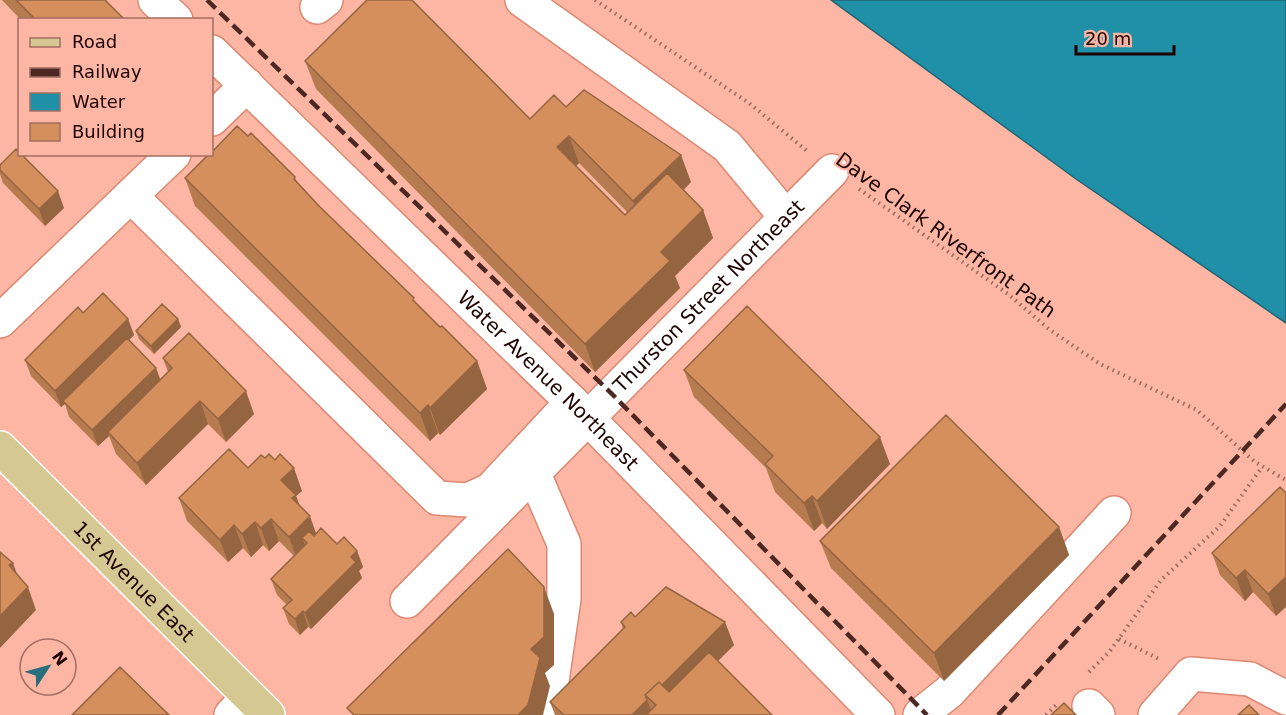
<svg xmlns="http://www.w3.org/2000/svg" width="1286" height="715" font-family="'DejaVu Sans',sans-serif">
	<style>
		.water { fill: #1f90a7; stroke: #1f6575; stroke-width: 1.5 }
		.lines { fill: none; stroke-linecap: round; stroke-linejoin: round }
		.minor-casing { stroke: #dc8872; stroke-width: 36 }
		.major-casing { stroke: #fff; stroke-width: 36 }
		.path { stroke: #9b675c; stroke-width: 4; stroke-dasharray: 1.5 4.5; stroke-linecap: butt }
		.minor { stroke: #fff; stroke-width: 33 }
		.major { stroke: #d5c892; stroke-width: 33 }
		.rail { stroke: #4d2822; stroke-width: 4.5; stroke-dasharray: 12 6; stroke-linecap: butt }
		.wall { fill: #b77b50; fill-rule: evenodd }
		.shaded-wall { fill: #956441 }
		.building { fill: #d58f5d; stroke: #956441; stroke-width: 1.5 }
		.labels { text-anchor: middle; stroke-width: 4.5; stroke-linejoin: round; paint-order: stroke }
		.street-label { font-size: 20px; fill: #1e0200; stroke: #fcb6a3 }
	</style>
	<rect width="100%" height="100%" fill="#fcb6a3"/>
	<path class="water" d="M831,0H1286V323L1076,179Z"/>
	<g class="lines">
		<defs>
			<g id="minor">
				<path d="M155,0L176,20"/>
				<path d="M522,0L727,146L786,217"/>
				<path d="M317,7L326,0"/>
				<path id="s1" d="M212,52L572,402L878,715"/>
				<path d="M212,119L247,85"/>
				<path d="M131,196L437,498L468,500L490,490L572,402"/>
				<path d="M0,321L174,154"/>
				<path d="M534,474L564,544V599L547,715"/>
				<path id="s2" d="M407,601L832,171"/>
				<path d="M1089,706L1098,715"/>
				<path d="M231,715L249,696"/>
				<path d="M920,715L949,692L1114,513"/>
				<path d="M1155,715L1191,674L1250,679L1286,698"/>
			</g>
			<g id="major">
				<path id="s3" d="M0,448L268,715"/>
			</g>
		</defs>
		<use href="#minor" class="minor-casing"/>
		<use href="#major" class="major-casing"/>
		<path class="path" d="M595,0L749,103L807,151
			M859,189L1008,294L1050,330L1100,364L1197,410L1255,462L1286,480
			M1119,639L1161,660
			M1089,672L1110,651L1161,580L1220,526L1262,467
			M1046,715L1056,705"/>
		<use href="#minor" class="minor"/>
		<use href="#major" class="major"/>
		<path class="rail" d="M207,0L613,395L927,715
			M998,715L1286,404"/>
	</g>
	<path class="wall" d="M2,0H105L125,20H21Z
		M305,61L530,119L566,107L691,182L684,190L703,210L713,238L675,276L680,288L595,372L316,89ZM579,163L627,212L625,215L576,166Z
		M248,136L295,177L297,183L319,206L440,327L477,361L487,389L440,435L438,433L430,441L195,206L185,178Z
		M0,165L64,208L45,226L3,183L0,174Z
		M83,313L128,319L134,335L129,340L160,380L168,372L163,358L254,414L226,442L208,424L146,485L116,454L109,436L98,446L69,417L65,404L61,407L31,376L25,360Z
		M178,319L181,327L154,354L139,339L136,331Z
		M684,370L890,464L827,529L822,523L814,531L775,492L766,468L694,397Z
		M248,468L302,491L296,496L300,506L316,533L337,544L357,551L363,567L359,571L362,578L311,629L308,627L300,635L289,624L283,608L287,605L277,595L271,579L294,556L279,541L269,551L263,545L251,557L243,548L228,562L187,521L179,498Z
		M1280,487L1276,616L1253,592L1245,601L1220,575L1212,553Z
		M1059,527L1069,555L944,681L831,568L820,541Z
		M635,617L734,645L718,661L772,715H555L550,702L623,629L621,622Z"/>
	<path class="shaded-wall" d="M569,136L579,163L567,175L557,147Z
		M681,155L691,182L643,228L633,201Z
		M58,191L64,208L45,226L39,209Z
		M703,210L713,238L675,276L680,288L595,372L585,344L661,252Z
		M128,319L134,335L66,403L63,401L65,404L61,407L55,391Z
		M178,319L181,327L154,354L151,346Z
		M477,361L487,389L440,435L430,408Z
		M156,368L162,384L108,432L109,436L98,446L92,430Z
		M246,391L254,414L226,442L218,419Z
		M200,401L208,424L146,485L137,463Z
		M428,405L438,433L430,441L420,413Z
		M880,437L890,464L827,529L817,501Z
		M294,468L302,491L296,496L304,517L281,480Z
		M812,496L822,523L814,531L804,503Z
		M310,516L318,539L302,538L307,550L297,559L289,537Z
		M271,519L279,541L269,551L261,528Z
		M255,522L263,545L251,557L242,534Z
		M234,525L243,548L228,562L220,540Z
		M1059,527L1069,555L944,681L934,653Z
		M357,551L363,567L359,571L362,578L311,629L305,613Z
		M13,563L21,585L9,565Z
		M1245,570L1253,592L1245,601L1236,578Z
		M1286,577V607L1276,616L1268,594Z
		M28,587L36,610L0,648V616Z
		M544,587L554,614V665L545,673L550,686L543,715H518L531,649Z
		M303,611L308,627L300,635L295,619Z
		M725,622L734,645L663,715L649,698Z
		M647,700L653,715H632Z"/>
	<path class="building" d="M16,0H105L125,20H36Z
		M367,0H412L530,119L554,95L566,107L584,90L681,155L633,201L569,136L557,147L625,215L667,173L703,210L661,252L670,261L585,344L305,61Z
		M237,126L248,136L251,133L295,177L294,179L319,206L414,298L413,300L440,327L442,326L477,361L430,408L428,405L420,413L185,178L209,154H212V152Z
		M16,149L20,153V154H21L58,191L39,209L0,170V165Z
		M103,293L128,319L55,391L25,360L78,307L83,313Z
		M162,304L178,319L151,346L136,331Z
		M747,306L880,437L817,501L812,496L804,503L765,464L773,456L684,370Z
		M189,333L246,391L218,419L200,401L137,463L108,432L172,368L163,358Z
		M127,338L156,368L92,430L63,401Z
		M946,415L1059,527L934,653L820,541Z
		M229,449L248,468L261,455L265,458L269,454L275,460L280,454L294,468L281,480L296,495L292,498L310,516L289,537L271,519L261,528L255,522L242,534L234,525L220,540L179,498Z
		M1280,487L1286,493V577L1268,594L1245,570L1236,578L1212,553Z
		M321,528L337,544L344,537L357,551L351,557L356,562L305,613L303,611L295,619L283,608L292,600L271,579L307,543L302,538L309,531L314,536Z
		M508,549L544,587V637L531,649L540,658L528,705L518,715H354L347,708Z
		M0,552L13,563L9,565L28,587L0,616Z
		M666,587L725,622L662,685L659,682L645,695L647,700L632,715H564L550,702L625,627L621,622L631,612L635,617Z
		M709,652L772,715H646L656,705L645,695L659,682L669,692Z
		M120,667L169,715H72Z
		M1064,703L1076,715H1051Z
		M1249,705L1259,715H1238Z"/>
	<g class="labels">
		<g class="street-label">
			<text transform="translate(946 235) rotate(36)" y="7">Dave Clark Riverfront Path</text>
			<text dy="7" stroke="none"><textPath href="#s2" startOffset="429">Thurston Street Northeast</textPath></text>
			<text dy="7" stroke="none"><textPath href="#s1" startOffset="470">Water Avenue Northeast</textPath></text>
			<text dy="7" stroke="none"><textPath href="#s3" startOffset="189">1st Avenue East</textPath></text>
		</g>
	</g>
	<rect x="18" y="18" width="195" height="138" fill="#fcb6a3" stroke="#a36e62" stroke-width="1.5"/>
	<rect x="30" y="38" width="30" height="9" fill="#d5c892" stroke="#a36e62" stroke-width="1.5"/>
	<text x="72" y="48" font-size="18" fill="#1e0200">Road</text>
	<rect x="30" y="68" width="30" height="9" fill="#4d2822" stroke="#a36e62" stroke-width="1.5"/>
	<text x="72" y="78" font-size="18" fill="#1e0200">Railway</text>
	<rect x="30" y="93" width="30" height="18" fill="#1f90a7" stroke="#a36e62" stroke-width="1.5"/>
	<text x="72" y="108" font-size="18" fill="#1e0200">Water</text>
	<rect x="30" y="123" width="30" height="18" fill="#d58f5d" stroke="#a36e62" stroke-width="1.5"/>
	<text x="72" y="138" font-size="18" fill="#1e0200">Building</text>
	<g transform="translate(48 667) rotate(54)"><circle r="28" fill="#fcb6a3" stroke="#a36e62" stroke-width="1.5"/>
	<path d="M0-4.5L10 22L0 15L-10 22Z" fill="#296e7d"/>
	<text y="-9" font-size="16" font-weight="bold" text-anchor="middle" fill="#1e0200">N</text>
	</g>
	<path d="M1076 45v9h98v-9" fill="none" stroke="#1e0200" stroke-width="3"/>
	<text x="1085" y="45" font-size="18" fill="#1e0200" stroke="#fcb6a3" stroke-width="4.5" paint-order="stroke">20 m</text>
</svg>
